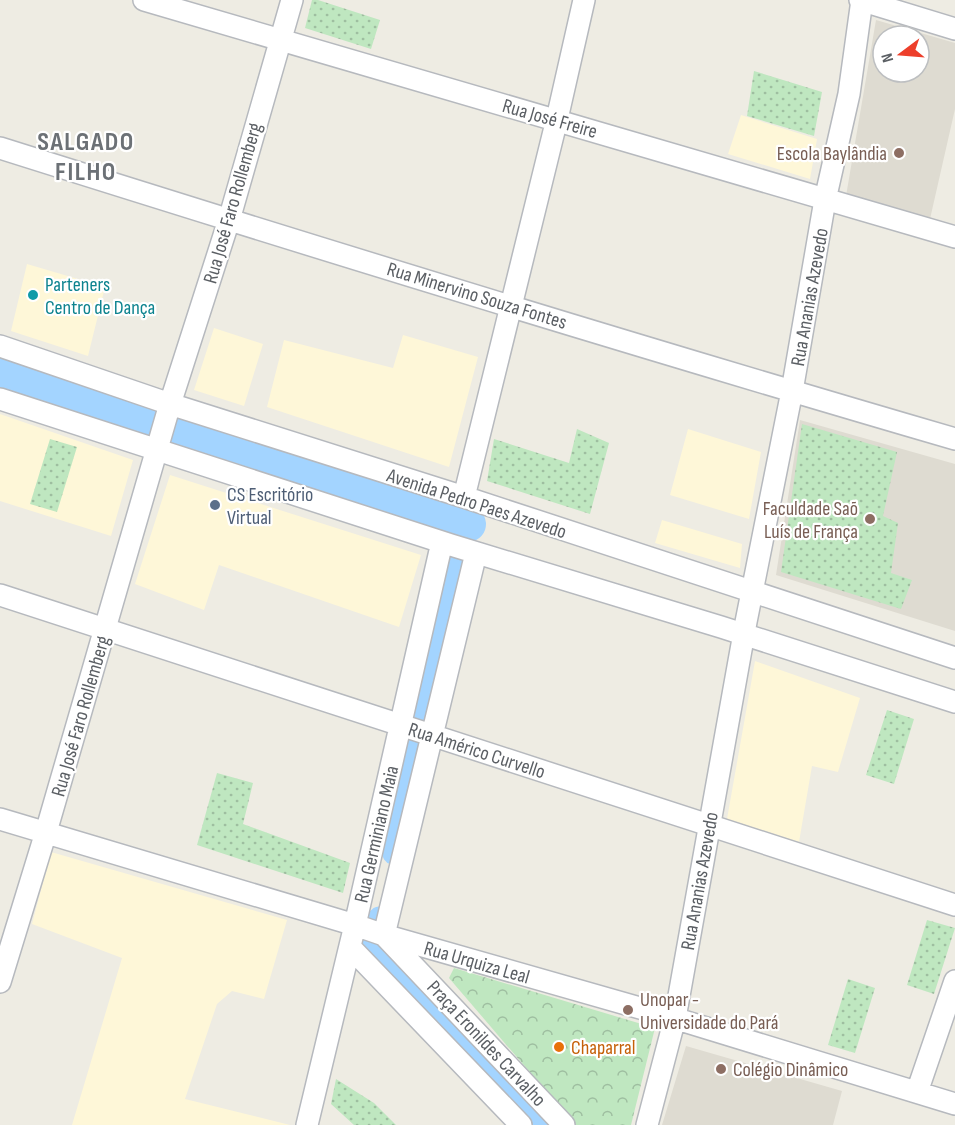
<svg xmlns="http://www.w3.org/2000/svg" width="955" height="1125" font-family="'Sofia Sans Condensed',sans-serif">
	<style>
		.commercial { fill: #fef7d8 }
		.education { fill: #dedbd1; fill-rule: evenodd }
		.grass { fill: url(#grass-dots) }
		.park { fill: url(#park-crowns) }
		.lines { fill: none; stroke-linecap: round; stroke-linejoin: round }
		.canal { stroke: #a3d4ff; stroke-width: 21 }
		.river { stroke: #a3d4ff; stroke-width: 36 }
		.minor-casing { stroke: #b6b9be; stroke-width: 24 }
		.minor { stroke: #fff; stroke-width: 21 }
		.education-dot { fill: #8d6e63; stroke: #fff; stroke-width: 2 }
		.culture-dot { fill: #0f9aa8; stroke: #fff; stroke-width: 2 }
		.service-dot { fill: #5c6f8a; stroke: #fff; stroke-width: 2 }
		.food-dot { fill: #e8710a; stroke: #fff; stroke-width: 2 }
		.labels { text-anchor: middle; stroke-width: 4.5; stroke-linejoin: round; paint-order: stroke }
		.street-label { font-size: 20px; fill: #5b5f64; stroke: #fff }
		.education-label { font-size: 20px; fill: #785e54; stroke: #fff; text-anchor: end }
		.culture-label { font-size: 20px; fill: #0d838f; stroke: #fff; text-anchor: start }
		.service-label { font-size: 20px; fill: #4e5e75; stroke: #fff; text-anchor: start }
		.food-label { font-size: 20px; fill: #c56008; stroke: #fff; text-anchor: start }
		.district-label { font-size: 26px; font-weight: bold; letter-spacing: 1.5px; fill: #6c7176; stroke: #fff }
	</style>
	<defs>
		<pattern id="grass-dots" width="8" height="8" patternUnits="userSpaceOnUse" patternTransform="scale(1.5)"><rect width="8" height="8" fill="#bfe7c0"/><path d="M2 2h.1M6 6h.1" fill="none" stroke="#9ebea0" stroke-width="1.8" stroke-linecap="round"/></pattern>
		<pattern id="park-crowns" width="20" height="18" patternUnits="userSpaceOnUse" patternTransform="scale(1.5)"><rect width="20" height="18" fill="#bfe7c0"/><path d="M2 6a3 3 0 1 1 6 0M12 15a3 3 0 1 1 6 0" fill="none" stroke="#9ebea0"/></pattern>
	</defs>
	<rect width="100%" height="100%" fill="#eeece3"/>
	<path class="commercial" d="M741,115L817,139L810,179L728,154Z
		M27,264L105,287L88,356L11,331Z
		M214,328L263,344L244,406L194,390Z
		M403,335L478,357L449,467L267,407L284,340L393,368Z
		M0,414L133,460L111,536L0,501Z
		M688,429L761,452L749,519L670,495Z
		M170,475L421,555L399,627L219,565L204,610L135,584Z
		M662,520L742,544L740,568L655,543Z
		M755,661L860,698L838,772L812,766L799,842L727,819Z
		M51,852L287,920L264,999L232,991L217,1004L185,1099L290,1125H72L122,958L32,924Z"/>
	<path class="education" d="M876,20L955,43V109L930,219L846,196ZM883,36H919V72H883Z
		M800,420L955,464V631L776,575Z
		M686,1046L842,1091L833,1125H662Z"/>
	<path class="grass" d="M312,0H318L380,20L371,49L305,28Z
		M754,71L822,92L814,136L747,116Z
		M802,424L897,452L883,516L898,523L891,573L912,580L901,609L781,572Z
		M577,429L609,443L590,514L487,481L494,439L569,463Z
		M50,439L77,447L57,512L30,504Z
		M887,710L914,719L894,784L866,775Z
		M217,773L253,783L243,824L350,863L343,893L197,845Z
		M927,920L955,928L934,994L907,985Z
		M848,979L875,988L855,1053L828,1045Z
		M336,1079L374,1103L396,1125H354L331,1104Z"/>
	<path class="park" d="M454,968L655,1028L631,1125H575L449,978Z"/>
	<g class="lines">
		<path class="canal" d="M393,854L468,524
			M379,917L373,941L539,1125"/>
		<path class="river" d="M0,370L468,524"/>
		<defs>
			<path id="minor" d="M144,0L955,237
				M860,0L955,29
				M0,148C317,248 636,346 955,439
				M0,346L170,404L464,497L955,658
				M0,399L451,545L721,627L955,702
				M464,497L557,119L584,0
				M476,553L384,935L564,1125
				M0,595L955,905
				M0,819L355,925L384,935L654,1012L955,1104
				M350,947L521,1125
				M0,982L46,832L170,404L229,220L292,0
				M917,1092L955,981
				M307,1125L355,925L442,542
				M647,1125L675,1018L746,622L792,391L825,200L849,94L862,0"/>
		</defs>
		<use href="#minor" class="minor-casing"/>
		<use href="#minor" class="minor"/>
	</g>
	<g class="education-dot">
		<circle cx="899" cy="153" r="6"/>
		<circle cx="870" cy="519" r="6"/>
		<circle cx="628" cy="1010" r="6"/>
		<circle cx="721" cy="1069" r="6"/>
	</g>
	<circle class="culture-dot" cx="33" cy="295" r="6"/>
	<circle class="service-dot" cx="215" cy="505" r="6"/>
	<circle class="food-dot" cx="559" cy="1047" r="6"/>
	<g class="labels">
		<g class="street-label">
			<text transform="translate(550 118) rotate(16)" y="7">Rua José Freire</text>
			<text transform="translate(232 203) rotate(-74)" y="7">Rua José Faro Rollemberg</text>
			<text transform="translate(477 295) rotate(17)" y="7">Rua Minervino Souza Fontes</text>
			<text transform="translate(809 297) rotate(-80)" y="7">Rua Ananias Azevedo</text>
			<text transform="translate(477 503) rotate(18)" y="7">Avenida Pedro Paes Azevedo</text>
			<text transform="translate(80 716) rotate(-74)" y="7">Rua José Faro Rollemberg</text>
			<text transform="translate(477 750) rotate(18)" y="7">Rua Américo Curvello</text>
			<text transform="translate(376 834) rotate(-77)" y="7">Rua Germiniano Maia</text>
			<text transform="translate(699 881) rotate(-80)" y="7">Rua Ananias Azevedo</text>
			<text transform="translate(477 962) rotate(16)" y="7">Rua Urquiza Leal</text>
			<text transform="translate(487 1043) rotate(47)" y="7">Praça Eronildes Carvalho</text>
		</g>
		<g class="education-label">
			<text x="887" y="160">Escola Baylândia</text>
			<text x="858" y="515">Faculdade Saõ<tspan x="858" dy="23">Luís de França</tspan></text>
			<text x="640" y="1006" text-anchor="start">Unopar -<tspan x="640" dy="23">Universidade do Pará</tspan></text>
			<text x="733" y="1076" text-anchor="start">Colégio Dinâmico</text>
		</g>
		<g class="culture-label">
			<text x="45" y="291">Parteners<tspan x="45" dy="23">Centro de Dança</tspan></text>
		</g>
		<g class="service-label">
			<text x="227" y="501">CS Escritório<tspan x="227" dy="23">Virtual</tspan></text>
		</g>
		<g class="food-label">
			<text x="571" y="1054">Chaparral</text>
		</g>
		<g class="district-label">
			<text x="86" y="150">SALGADO<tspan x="86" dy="30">FILHO</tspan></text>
		</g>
	</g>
	<g transform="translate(901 54) rotate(254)"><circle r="28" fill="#ffffff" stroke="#bdbfc1" stroke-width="1.5"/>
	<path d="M0-4.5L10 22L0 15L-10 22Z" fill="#ed3f2b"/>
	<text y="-9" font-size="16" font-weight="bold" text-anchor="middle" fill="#5b5f64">N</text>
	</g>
</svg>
